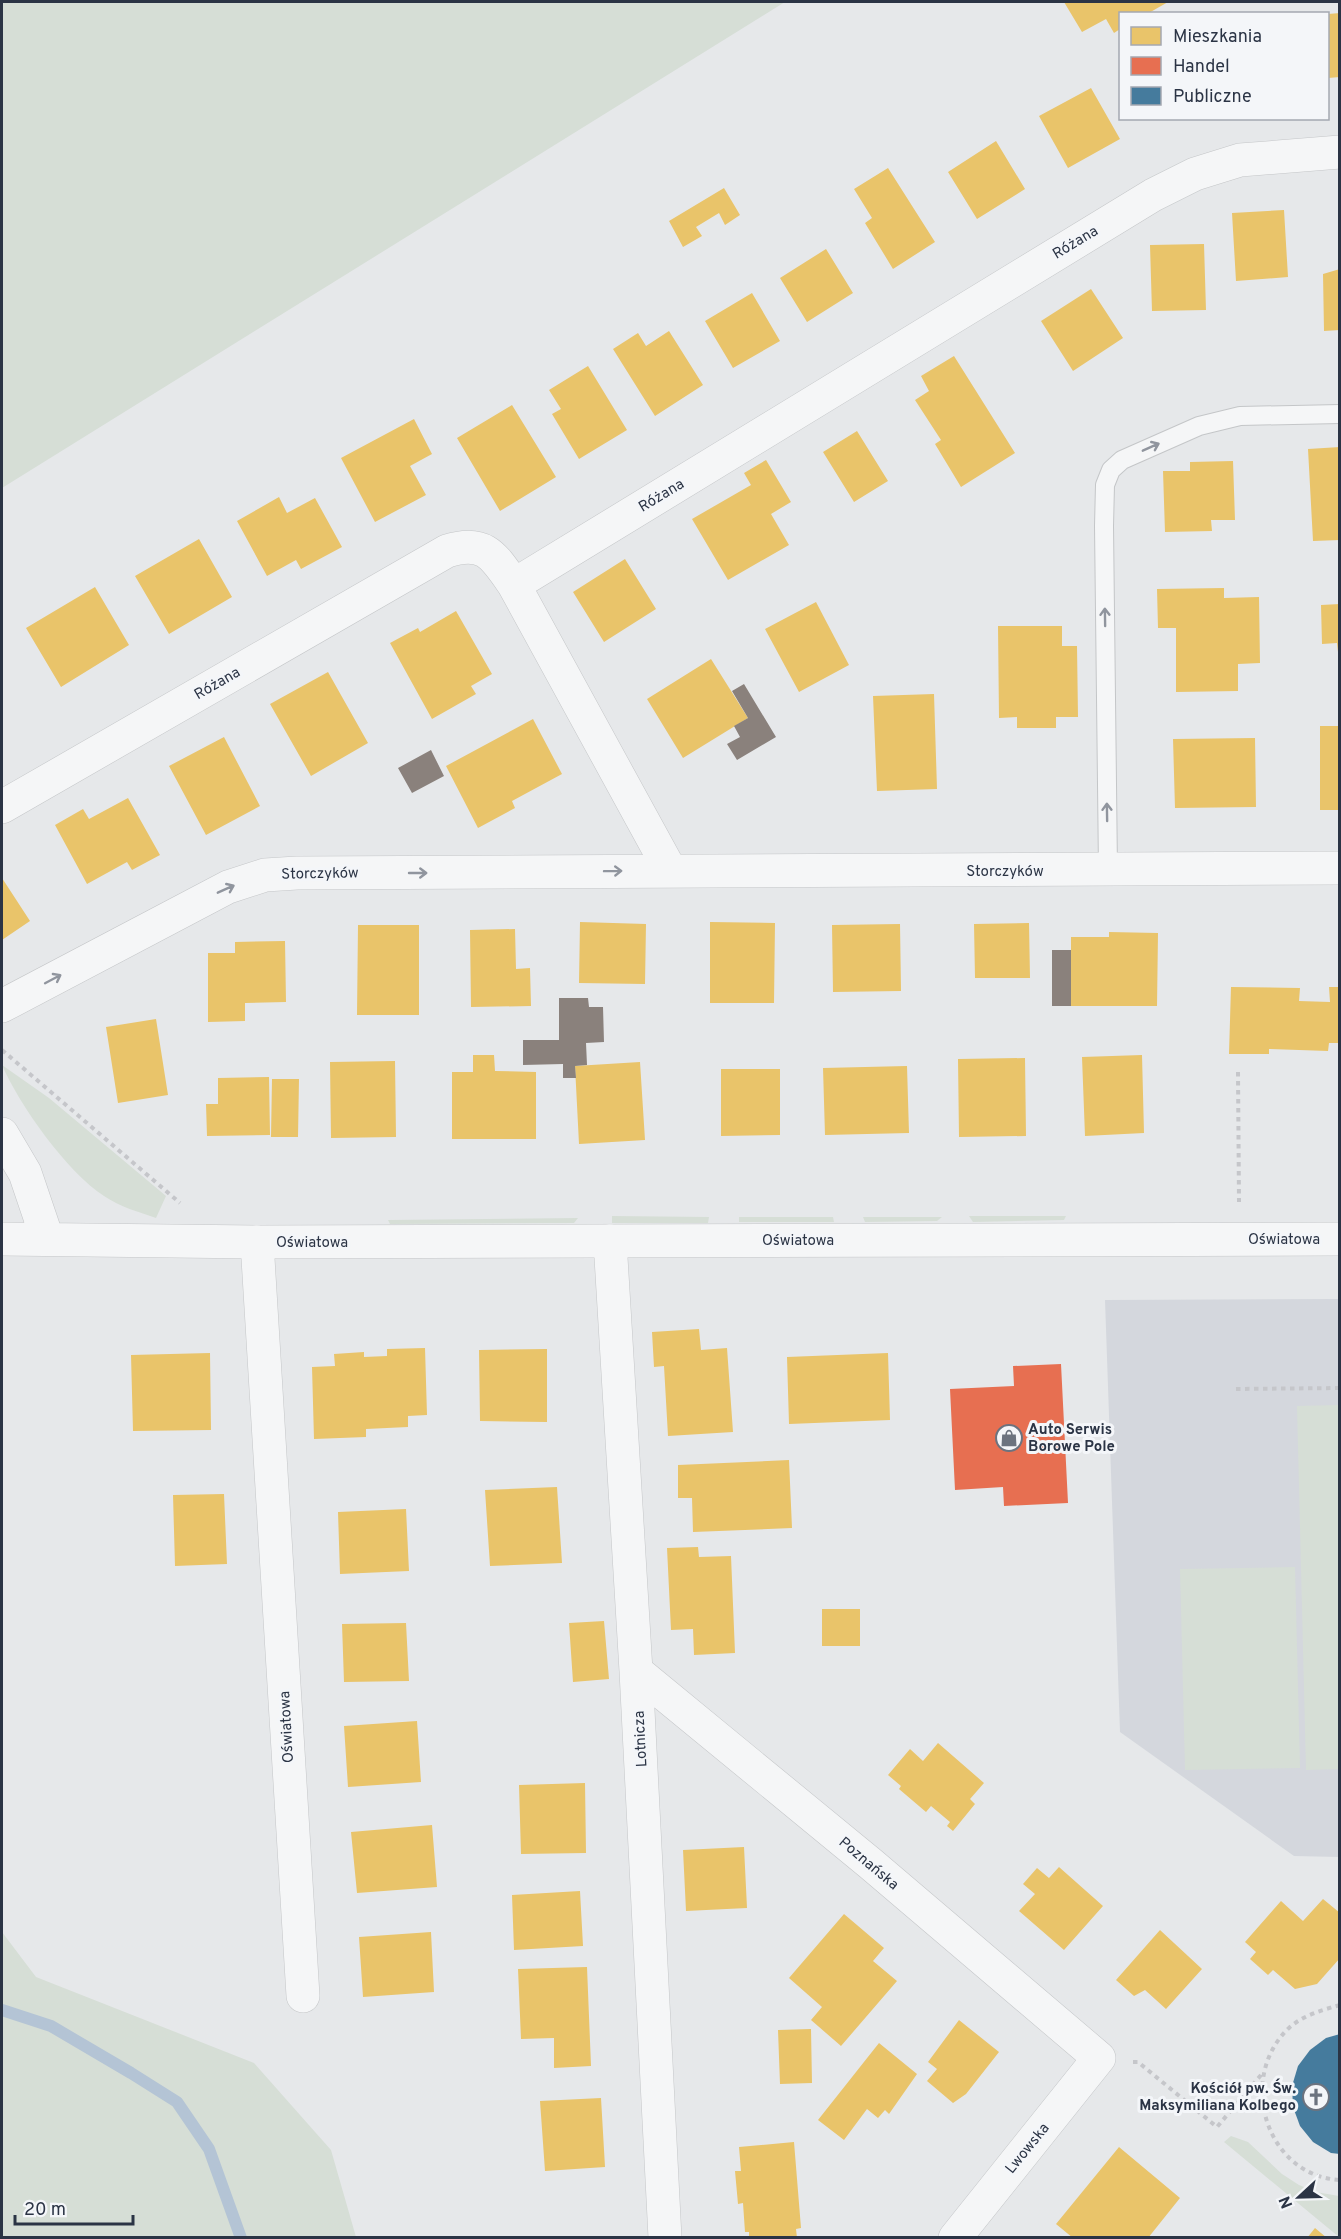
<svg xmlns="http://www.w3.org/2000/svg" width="1341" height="2239" font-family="Overpass,sans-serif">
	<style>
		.built { fill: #d4d7dd }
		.green { fill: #d6ded6 }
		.homes { fill: #e9c46a }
		.shops { fill: #e76f51 }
		.public { fill: #457b9d }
		.industry { fill: #8a817c }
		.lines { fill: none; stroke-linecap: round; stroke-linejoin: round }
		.stream { stroke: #b4c4d5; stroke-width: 12 }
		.service-casing { stroke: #c4c6c8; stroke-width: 20 }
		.minor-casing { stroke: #c4c6c8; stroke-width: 34 }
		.tertiary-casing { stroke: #c4c6c8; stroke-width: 34 }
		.path { stroke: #c5c6ca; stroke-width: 4; stroke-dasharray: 4.5 4.5; stroke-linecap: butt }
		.service { stroke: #f5f6f7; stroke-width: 18 }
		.minor { stroke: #f5f6f7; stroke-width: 33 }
		.tertiary { stroke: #f5f6f7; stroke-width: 33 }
		.oneway { stroke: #90959e }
		.labels { text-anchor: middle; stroke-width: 6; stroke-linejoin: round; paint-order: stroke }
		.street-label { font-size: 15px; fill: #2b3445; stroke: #f4f6f9 }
		.poi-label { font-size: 15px; font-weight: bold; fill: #2b3445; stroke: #f4f6f9; text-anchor: start }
	</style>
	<rect width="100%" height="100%" fill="#e6e8ea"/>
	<path class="built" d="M1339,1299V1857L1294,1856L1120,1732L1105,1300Z"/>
	<path class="green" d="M2,2H785L2,488Z
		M2,1065L49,1098L166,1196L156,1218C139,1212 120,1207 104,1196C67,1172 20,1106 2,1065Z
		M612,1216L709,1217L708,1223H612Z
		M969,1216H1066L1064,1220L973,1222Z
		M739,1217H833L834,1222H739Z
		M863,1217H942L937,1221L865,1222Z
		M578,1218L574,1223L390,1224L388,1220Z
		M1339,1405V1769L1306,1770L1297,1406Z
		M1295,1567L1300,1768L1185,1770L1180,1569Z
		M2,1932L36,1977L254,2063L331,2150L356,2237H2Z
		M1231,2136L1248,2142L1282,2174L1299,2185L1316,2192L1339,2196V2237L1224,2142Z"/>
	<path class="homes" d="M1064,2H1168L1147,14H1120V29L1114,33L1106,19L1082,32Z
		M1340,13V77L1328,78V14Z
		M1091,88L1120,139L1068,168L1039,116Z
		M996,141L1025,189L977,219L948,172Z
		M888,168L935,242L893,269L865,223L872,218L854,189Z
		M724,188L740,215L725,225L719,213L696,227L702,236L683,247L669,221Z
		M1284,210L1288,277L1236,281L1232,213Z
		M1204,244L1206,310L1152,311L1150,245Z
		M826,249L853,293L807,322L780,278Z
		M1340,269V330L1324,331L1323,274Z
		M1091,289L1123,338L1073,371L1041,321Z
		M752,293L780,341L733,368L705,321Z
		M669,331L703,385L655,416L613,349L638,333L646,346Z
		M954,356L1015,453L961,487L935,444L941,440L915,400L929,391L921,376Z
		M588,366L627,430L579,459L552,414L561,409L549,390Z
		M512,405L556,477L500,511L457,438Z
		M414,419L432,454L410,466L426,495L375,522L341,458Z
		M857,431L888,481L854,502L823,452Z
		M1340,447V540L1313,541L1308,449Z
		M766,460L791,502L771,514L789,545L728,580L692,519L751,485L744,473Z
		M1233,461L1235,520H1211L1212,531L1165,532L1163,471H1190V462Z
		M279,497L287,513L315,498L342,547L301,569L296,560L267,576L237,521Z
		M199,539L232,597L169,634L135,576Z
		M625,559L656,609L604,642L573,592Z
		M95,587L129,645L61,687L26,628Z
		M1224,588V598L1259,597L1260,663L1238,664V691L1176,692V628H1158L1157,589Z
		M816,602L849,665L799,692L765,629Z
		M1340,604V652H1338L1337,643L1322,644L1321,605Z
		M456,611L492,674L471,686L476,694L432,719L390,643L418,628L420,632Z
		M998,626H1062V646H1077L1078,717H1056V728H1017V717L999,718Z
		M711,659L748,718L683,758L647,699Z
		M328,672L368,743L311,776L270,704Z
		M934,694L937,789L877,791L873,696Z
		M533,719L562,774L512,801L515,808L478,828L446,766Z
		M1320,726H1340V810H1320Z
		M224,737L260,806L206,835L169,766Z
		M1255,738L1256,807L1175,808L1173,739Z
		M128,798L160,855L132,870L127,862L87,884L55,825L83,809L89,819Z
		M2,878L30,921L2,940Z
		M580,922L646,924L645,984L579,983Z
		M710,922L775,923L774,1003H710Z
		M1029,923L1030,978H975L974,924Z
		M900,924L901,991L833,992L832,925Z
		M358,925H419V1015H357Z
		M515,929L516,969L530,968L531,1006L471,1007L470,930Z
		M1109,932L1158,933L1157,1006H1071V937H1109Z
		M285,941L286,1002L245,1003V1021L208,1022V953H235V942Z
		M1231,987L1300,988L1299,1001L1330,1002L1329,987H1340V1043H1329L1328,1051L1269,1049V1054H1229Z
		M156,1019L168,1095L118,1103L106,1027Z
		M473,1055H494L495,1071L536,1072V1139H452V1072H473Z
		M1142,1055L1144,1133L1085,1136L1082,1057Z
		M1025,1058L1026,1136L959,1137L958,1059Z
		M395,1061L396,1137L331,1138L330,1062Z
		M640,1062L645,1140L579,1144L575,1066Z
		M907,1066L909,1133L825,1135L823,1068Z
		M721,1069H780V1135L721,1136Z
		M269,1077L270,1135L207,1136L206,1104H218V1078Z
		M272,1079H299L298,1137H271Z
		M699,1329L701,1350L727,1348L733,1432L668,1436L664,1366L654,1367L652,1332Z
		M425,1348L427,1415L408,1416V1427L366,1429V1437L314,1439L312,1367L335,1366L334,1354L364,1352V1357L387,1356V1349Z
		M547,1349V1422L480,1421L479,1350Z
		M210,1353L211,1430L133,1431L131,1355Z
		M888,1353L890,1420L789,1424L787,1357Z
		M789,1460L792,1528L693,1532L692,1498H678V1465Z
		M557,1487L562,1563L490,1566L485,1490Z
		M224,1494L227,1564L175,1566L173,1495Z
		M406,1509L409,1571L340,1574L338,1512Z
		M698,1547L699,1557L731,1556L735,1653L694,1655L693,1629L671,1630L667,1548Z
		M822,1609H860V1646H822Z
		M604,1621L609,1679L573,1682L569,1623Z
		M406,1623L409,1681L344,1682L342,1624Z
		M417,1721L421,1782L348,1787L344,1726Z
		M938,1743L984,1783L970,1799L975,1804L953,1831L947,1826L950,1822L931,1806L926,1812L899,1789L901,1786L888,1775L910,1749L923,1761Z
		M585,1783L586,1853L521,1854L519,1785Z
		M432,1825L437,1887L357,1893L351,1832Z
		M744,1847L747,1908L686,1911L683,1850Z
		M1059,1867L1103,1906L1064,1950L1019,1911L1035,1894L1023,1884L1037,1868L1049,1878Z
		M580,1891L583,1946L514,1950L512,1895Z
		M1323,1899L1340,1913V1958L1317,1984L1295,1989L1273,1970L1268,1975L1250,1959L1256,1952L1245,1942L1281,1901L1303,1921Z
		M844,1914L884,1948L873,1961L897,1981L841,2046L811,2020L822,2007L789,1978Z
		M1160,1930L1202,1969L1166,2009L1145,1990L1134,1996L1116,1980Z
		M431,1932L434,1992L363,1997L359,1937Z
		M587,1967L591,2066L554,2068V2038L521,2039L518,1969Z
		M959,2020L999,2052L966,2094L953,2103L927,2081L937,2069L928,2062Z
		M811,2029L812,2083L780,2084L778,2030Z
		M879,2043L917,2074L889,2114L885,2110L878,2118L867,2109L844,2140L818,2120Z
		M601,2098L605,2167L545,2171L540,2101Z
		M794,2142L801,2228L796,2229L797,2238H749V2232H745L743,2203L738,2204L735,2171H741L739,2147Z
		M1119,2147L1180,2198L1148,2238H1073L1056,2224Z
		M1315,2228L1327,2238H1307Z"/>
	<path class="shops" d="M1061,1364L1068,1503L1004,1506L1003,1487L955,1490L950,1389L1014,1386L1013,1366Z"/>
	<path class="public" d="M1340,2034V2154L1331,2153L1313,2142L1300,2126L1293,2107L1292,2086L1298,2066L1310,2050L1326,2038Z"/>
	<path class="industry" d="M744,684L776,737L737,760L727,744L740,737L734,726L748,718L732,691Z
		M431,750L444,776L412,793L398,768Z
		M1052,950H1071V1006H1052Z
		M559,998H588L589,1007H603L604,1042L586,1043L587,1065L575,1066L576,1078H563V1064L523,1065V1040H559Z"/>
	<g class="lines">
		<path class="stream" d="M2,2010L51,2026L131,2073L177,2102L209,2149L241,2238"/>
		<defs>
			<path id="service" d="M1108,870L1104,526L1105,485L1111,470L1122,460L1199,426L1240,416L1340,414"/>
			<path id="minor" d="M514,585L670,870
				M2,807L447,551C485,539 494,556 514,585L1153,195L1195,174L1240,160L1340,152
				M2,1006L228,887L265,875L297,873L1340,868
				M610,1241L636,1671L665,2238
				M257,1242L303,1996
				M636,1671L871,1864L1099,2058L955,2238"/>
			<path id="tertiary" d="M2,1134L25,1173L47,1238
				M2,1239L257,1242L1340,1239"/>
		</defs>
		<use href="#service" class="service-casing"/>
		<use href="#minor" class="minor-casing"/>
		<use href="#tertiary" class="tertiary-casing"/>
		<path class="path" d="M2,1050L180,1203
			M1238,1072L1239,1202
			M1236,1389L1340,1388
			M1340,2005C1322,2010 1304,2015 1290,2027C1236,2076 1265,2176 1340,2180
			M1133,2062H1138L1217,2127L1261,2075"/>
		<use href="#service" class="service"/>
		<use href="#minor" class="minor"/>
		<use href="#tertiary" class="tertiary"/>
	</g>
	<defs><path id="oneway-shaft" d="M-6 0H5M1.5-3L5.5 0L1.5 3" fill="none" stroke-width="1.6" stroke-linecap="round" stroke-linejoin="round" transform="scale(1.5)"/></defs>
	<g class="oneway">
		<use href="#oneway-shaft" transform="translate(1151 447) rotate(-24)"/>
		<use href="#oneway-shaft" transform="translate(1105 617) rotate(-91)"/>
		<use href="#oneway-shaft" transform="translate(1107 812) rotate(-91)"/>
		<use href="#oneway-shaft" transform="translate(613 871) rotate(-1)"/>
		<use href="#oneway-shaft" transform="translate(418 873)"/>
		<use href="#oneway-shaft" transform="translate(226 889) rotate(-24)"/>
		<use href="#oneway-shaft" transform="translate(53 979) rotate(-28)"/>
	</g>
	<defs>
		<symbol id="shop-ring" viewBox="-11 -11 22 22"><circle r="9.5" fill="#f4f6f9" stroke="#6c737f" stroke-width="1.5"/><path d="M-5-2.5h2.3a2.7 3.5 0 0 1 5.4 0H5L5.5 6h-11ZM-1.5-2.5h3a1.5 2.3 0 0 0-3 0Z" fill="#6c737f"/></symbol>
		<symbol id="church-ring" viewBox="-11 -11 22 22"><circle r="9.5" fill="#f4f6f9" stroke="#6c737f" stroke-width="1.5"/><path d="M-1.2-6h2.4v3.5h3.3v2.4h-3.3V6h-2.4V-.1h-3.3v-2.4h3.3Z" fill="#6c737f"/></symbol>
	</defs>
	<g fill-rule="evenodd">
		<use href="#shop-ring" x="994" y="1423" width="30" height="30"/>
		<use href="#church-ring" x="1301" y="2082" width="30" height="30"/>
	</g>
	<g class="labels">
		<g class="street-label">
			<text transform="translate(1075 242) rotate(-31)" y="5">Różana</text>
			<text transform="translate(661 495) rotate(-31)" y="5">Różana</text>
			<text transform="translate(217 683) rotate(-30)" y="5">Różana</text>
			<text x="1005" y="876">Storczyków</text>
			<text transform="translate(320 873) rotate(-1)" y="5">Storczyków</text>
			<text x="1284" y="1244">Oświatowa</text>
			<text x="798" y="1245">Oświatowa</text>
			<text x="312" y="1247">Oświatowa</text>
			<text transform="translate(286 1727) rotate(-93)" y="5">Oświatowa</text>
			<text transform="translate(640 1739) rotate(-93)" y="5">Lotnicza</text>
			<text transform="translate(869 1863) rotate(40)" y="5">Poznańska</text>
			<text transform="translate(1027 2148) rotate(-51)" y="5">Lwowska</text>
		</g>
		<g class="poi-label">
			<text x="1028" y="1434">Auto Serwis<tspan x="1028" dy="17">Borowe Pole</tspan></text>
			<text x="1296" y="2093" text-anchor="end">Kościół pw. Św.<tspan x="1296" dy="17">Maksymiliana Kolbego</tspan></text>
		</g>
	</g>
	<rect width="1341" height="2239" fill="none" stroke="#2b3445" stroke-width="6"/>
	<rect x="1119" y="12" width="210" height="108" fill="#f4f6f9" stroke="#a4a8b1" stroke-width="1.5"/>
	<rect x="1131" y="27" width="30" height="18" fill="#e9c46a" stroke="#a4a8b1" stroke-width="1.5"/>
	<text x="1173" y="42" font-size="18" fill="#2b3445">Mieszkania</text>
	<rect x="1131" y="57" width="30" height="18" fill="#e76f51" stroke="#a4a8b1" stroke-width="1.5"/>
	<text x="1173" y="72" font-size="18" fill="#2b3445">Handel</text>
	<rect x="1131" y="87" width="30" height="18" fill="#457b9d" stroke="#a4a8b1" stroke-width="1.5"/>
	<text x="1173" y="102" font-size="18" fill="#2b3445">Publiczne</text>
	<g transform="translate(1299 2197) rotate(248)" stroke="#f4f6f9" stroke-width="4.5" paint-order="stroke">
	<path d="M0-4.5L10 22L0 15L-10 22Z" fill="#2b3445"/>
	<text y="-9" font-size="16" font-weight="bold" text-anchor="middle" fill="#2b3445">N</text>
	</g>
	<path d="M15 2215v9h118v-9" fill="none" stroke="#2b3445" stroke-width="3"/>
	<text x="24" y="2215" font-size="18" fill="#2b3445" stroke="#f4f6f9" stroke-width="4.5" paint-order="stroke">20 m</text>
</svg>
